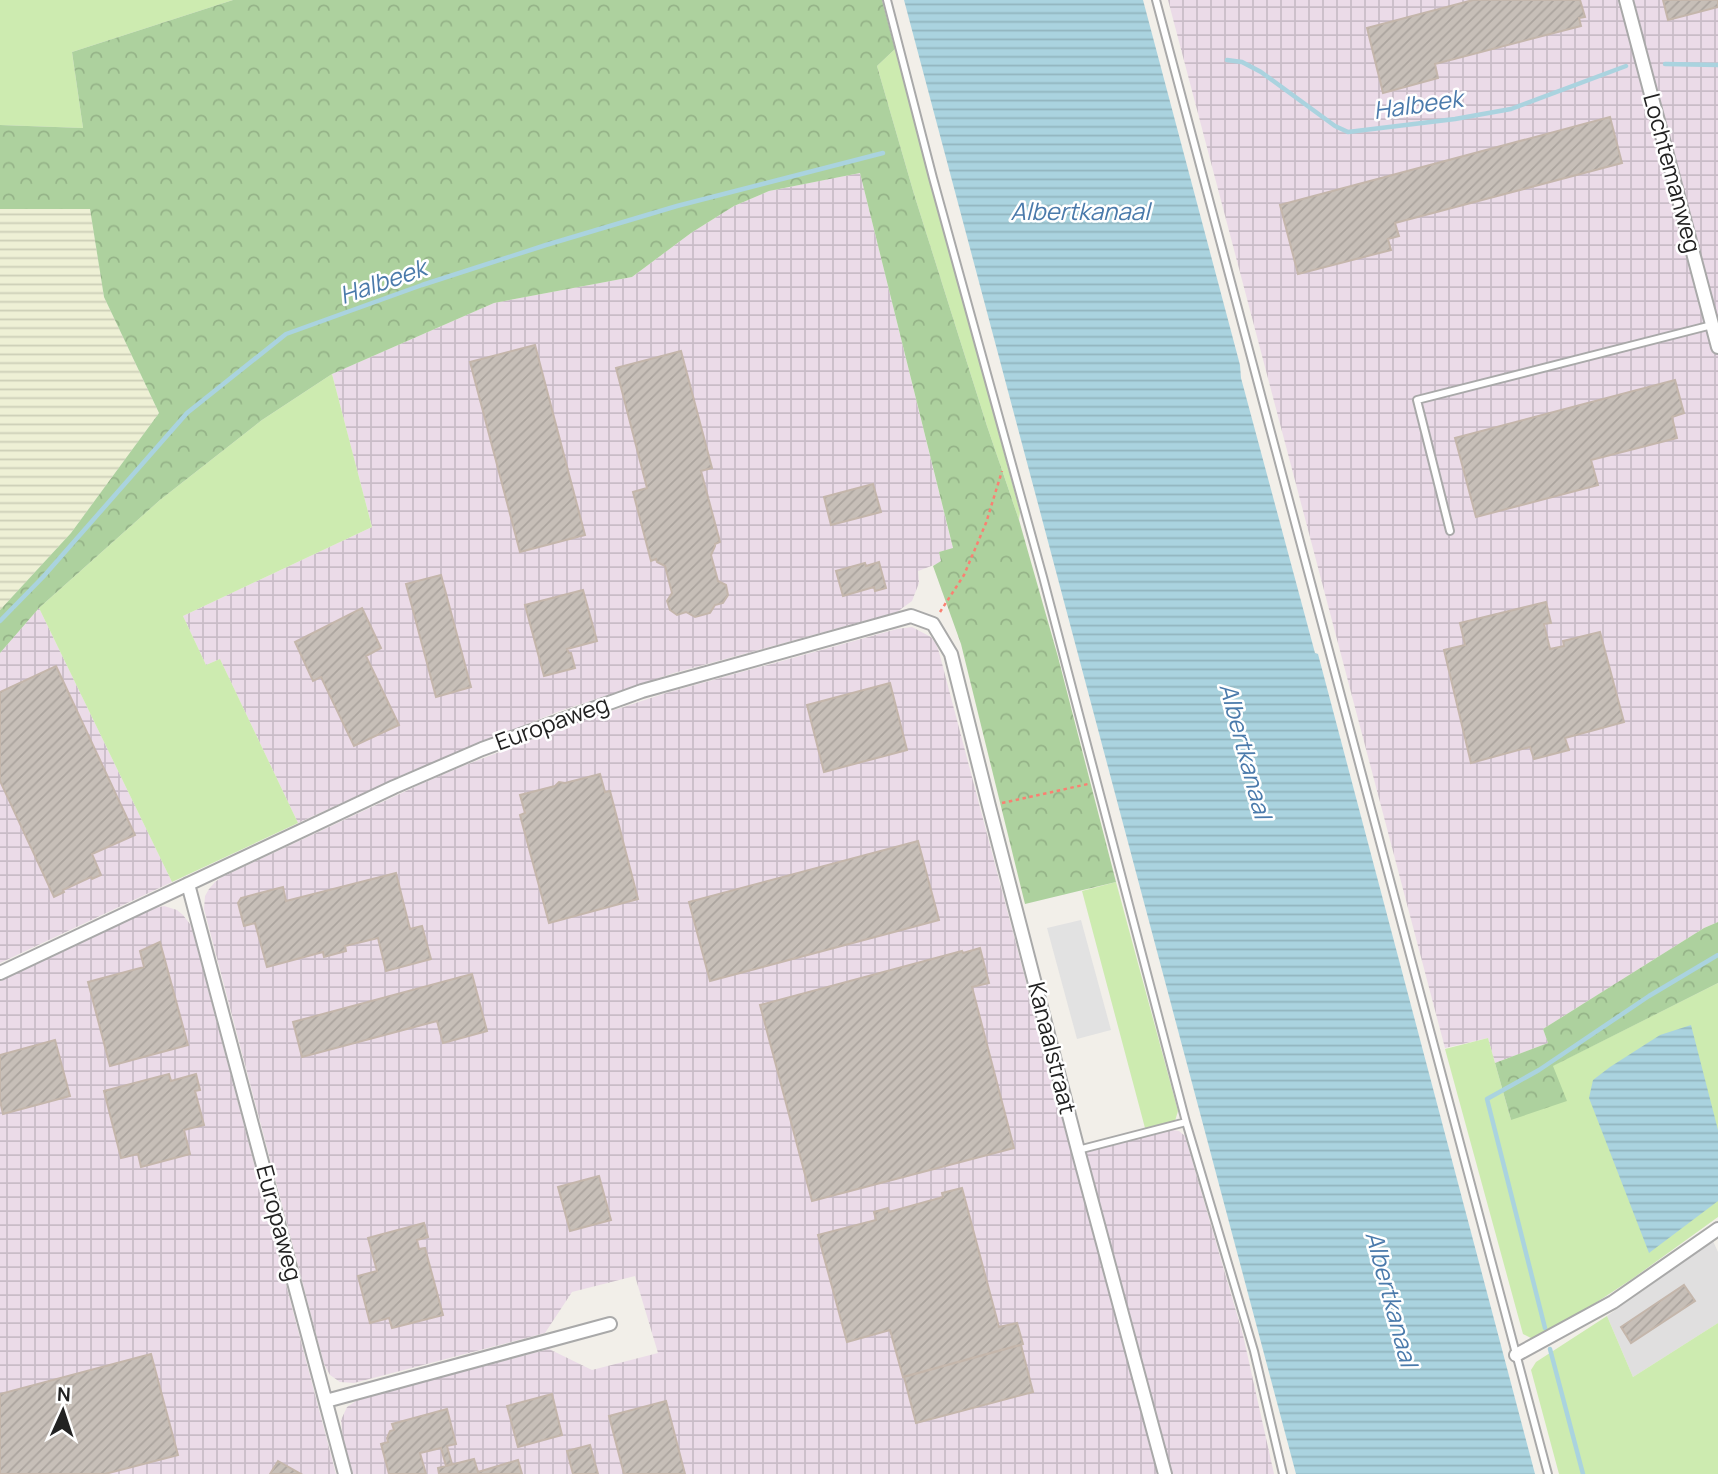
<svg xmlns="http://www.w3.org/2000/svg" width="1718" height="1474" font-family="Manrope,sans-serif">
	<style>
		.residential { fill: #e0dfdf }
		.industrial { fill: url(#industrial-grid) }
		.farmland { fill: url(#farmland-rules) }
		.grass { fill: #cdebb0 }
		.forest { fill: url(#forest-crowns) }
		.parking { fill: #e2e2e2 }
		.water { fill: url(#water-rules) }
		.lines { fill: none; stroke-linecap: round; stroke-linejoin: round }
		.stream { stroke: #aad3df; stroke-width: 4.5 }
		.building { fill: url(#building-hatch); stroke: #c4b6ab; stroke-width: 2 }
		.lane-casing { stroke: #a9a9a9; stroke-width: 10 }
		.street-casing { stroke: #a9a9a9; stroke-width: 16 }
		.path { stroke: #fa8072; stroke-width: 2.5; stroke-dasharray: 3.5 3.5; stroke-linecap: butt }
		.lane { stroke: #fff; stroke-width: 6 }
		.street { stroke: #fff; stroke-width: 12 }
		.labels { text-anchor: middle; stroke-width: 5; stroke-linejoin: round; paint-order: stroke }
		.street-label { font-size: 23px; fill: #222; stroke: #fff }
		.water-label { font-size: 24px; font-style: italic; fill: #4a7aab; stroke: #fff }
	</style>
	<defs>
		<pattern id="industrial-grid" width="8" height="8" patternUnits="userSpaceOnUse" patternTransform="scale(1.75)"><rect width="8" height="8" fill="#ebdbe8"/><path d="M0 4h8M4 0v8" fill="none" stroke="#c9bcc7"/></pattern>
		<pattern id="farmland-rules" width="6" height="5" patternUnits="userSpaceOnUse" patternTransform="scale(1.75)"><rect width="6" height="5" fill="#eef0d5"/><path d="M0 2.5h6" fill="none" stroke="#ccceb7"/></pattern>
		<pattern id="forest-crowns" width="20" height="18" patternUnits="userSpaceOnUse" patternTransform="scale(1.75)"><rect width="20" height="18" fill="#add19e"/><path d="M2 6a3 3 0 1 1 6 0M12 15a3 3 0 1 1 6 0" fill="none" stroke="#95b388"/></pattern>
		<pattern id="water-rules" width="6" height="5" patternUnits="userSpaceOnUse" patternTransform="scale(1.75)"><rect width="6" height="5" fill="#aad3df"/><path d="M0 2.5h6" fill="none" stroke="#92b5bf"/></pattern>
		<pattern id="building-hatch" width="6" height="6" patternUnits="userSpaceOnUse" patternTransform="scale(1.75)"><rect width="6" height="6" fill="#c7bfb8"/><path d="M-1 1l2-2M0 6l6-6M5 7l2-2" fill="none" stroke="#aba49e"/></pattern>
	</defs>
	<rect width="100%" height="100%" fill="#f2efe9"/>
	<path class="residential" d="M1713,1241L1718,1252V1323L1633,1377L1607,1316Z"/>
	<path class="industrial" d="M1168,0H1718V922L1704,928L1543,1029L1548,1043L1495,1063L1488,1038L1445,1048Z
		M860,173L953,549L939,552L942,562L918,571L919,583L912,601L897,612L674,673L557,712L407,773L298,823L220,659L206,665L183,616L372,527L332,374L494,303L632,277L691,233L734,206L769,191Z
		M39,608L172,882L0,963V653Z
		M912,627L931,637L936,644L939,652L1072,1156L1172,1130L1179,1131L1185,1136L1243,1335L1274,1474H353L343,1438L341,1420L347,1407L359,1399L549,1349L592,1370L658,1353L635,1276L572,1292L545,1333L354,1383L340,1382L330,1375L324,1364L204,909L205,896L209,889L215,882L222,877L421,784L468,764L575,723L666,693L897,629Z
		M164,906L177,910L183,915L190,924L194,936L336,1474H0V981L155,908Z"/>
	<path class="farmland" d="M90,208L104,297L159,413L71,533L0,610V209Z"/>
	<path class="grass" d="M0,0H233L72,52L83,128L0,125Z
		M895,49L1020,512L1019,520L987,426L914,194L877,66Z
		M332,374L372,527L183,616L206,665L220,659L298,823L172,882L39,608L160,500L262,420Z
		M1116,882L1178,1111L1175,1121L1145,1128L1082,891Z
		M1718,983V1217L1632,1279L1545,1336L1531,1338L1523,1334L1445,1049L1488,1038L1511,1120L1552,1066Z
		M1607,1316L1633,1377L1718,1323V1474H1559L1531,1370L1536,1362Z"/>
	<path class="forest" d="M233,0H882L895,49L877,66L914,194L987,426L1019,520L1058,657L1116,882L1025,904L961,644L933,566L941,561L939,552L953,548L860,173L769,191L734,206L691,233L632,277L494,303L332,374L262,420L160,500L39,608L0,653V610L71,533L159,413L104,297L90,209H0V125L83,128L72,52Z
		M1718,922V983L1553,1066L1567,1101L1511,1120L1495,1063L1548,1043L1543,1029L1704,928Z"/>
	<path class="parking" d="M1081,920L1111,1030L1077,1039L1047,928Z"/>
	<path class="water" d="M904,0H1143L1240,365L1241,378L1315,653L1318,654L1535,1474H1296Z
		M1691,1025L1718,1130V1201L1649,1253L1589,1098L1593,1080L1610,1067L1660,1035Z"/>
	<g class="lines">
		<path class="stream" d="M1227,60L1242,62L1261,72L1335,126L1348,132L1455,119L1511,109L1626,66
			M1665,64L1718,65
			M0,621L43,577L187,413L286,334L422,285L546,245L677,206L883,153
			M1545,1328L1487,1099L1539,1070L1649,996L1718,955
			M1550,1349L1583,1474"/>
	</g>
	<path class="building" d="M1473,0H1580L1585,17L1579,18L1581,26L1435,64L1438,78L1383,93L1367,28Z
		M1663,0H1718V7L1668,20Z
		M1610,117L1622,163L1395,223L1399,236L1388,239L1391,250L1298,274L1280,205Z
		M535,345L585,535L520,552L470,362Z
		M681,351L712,468L701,471L720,542L715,544V546L711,555L718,581L726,585L728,595L723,603L715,605L710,613L695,617L686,612L677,615L670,610L667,601L672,593L665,566L657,562L656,559L651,561L633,492L647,488L616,368Z
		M1675,380L1684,413L1672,417L1677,438L1591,460L1598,485L1476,517L1455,438Z
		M873,484L881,512L831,525L824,497Z
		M879,562L886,588L875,591L874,587L843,596L836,571L865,563L866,566Z
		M441,575L471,687L436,697L406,584Z
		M583,590L597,641L567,649L569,653H571L575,668L544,676L525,605Z
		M1546,602L1551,623L1544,624L1550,649L1564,646L1563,641L1600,632L1624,722L1565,738L1569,750L1534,759L1530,747L1471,763L1444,650L1465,645L1460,623Z
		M362,608L381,648L366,656L399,725L354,746L321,677L313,681L295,642Z
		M56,666L135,835L92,854L101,875L92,879L91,877L63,890L64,892L54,897L0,781V692Z
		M890,683L907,750L824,772L807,705Z
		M600,774L605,792L610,791L638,899L549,923L520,815L525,813L520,795L555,786L559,782L565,783Z
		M918,841L939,920L710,981L689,902Z
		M396,873L410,929L422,926L431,959L386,971L378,938L345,946L346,951L324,957L323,952L267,967L255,923L244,926L238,903L241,898L283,887L286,901Z
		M160,942L188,1045L110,1066L88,982L144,967L140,951Z
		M980,948L989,983L972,987L1014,1148L812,1201L760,1005L962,951L963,953Z
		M472,974L487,1031L443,1043L437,1021L302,1057L293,1022Z
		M55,1040L70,1096L3,1114L0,1101V1055Z
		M169,1074L171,1081L196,1074L200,1090L195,1091L204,1125L184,1130L190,1154L141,1167L138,1154L121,1158L104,1091Z
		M599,1176L611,1220L570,1231L558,1187Z
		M962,1188L999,1327L1017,1323L1023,1344L903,1377L890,1330L847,1342L818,1235L876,1220L874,1212L888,1208L889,1212L943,1197L942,1193Z
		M424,1223L428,1237L417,1240L419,1249L425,1248L443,1315L392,1328L389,1318L370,1323L358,1276L377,1271L368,1238Z
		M1684,1285L1695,1301L1631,1343L1621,1327Z
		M1021,1345L1033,1392L916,1423L904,1377Z
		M151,1354L178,1455L105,1474H0V1394Z
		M552,1394L562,1435L518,1447L507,1406Z
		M666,1401L685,1474H624L609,1416Z
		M447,1409L456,1444L447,1446L452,1464L446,1466L441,1448L420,1453L426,1474H389L381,1444L388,1442L387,1438L390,1431L394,1430L392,1424Z
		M590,1445L598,1474H573L567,1451Z
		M474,1459L478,1472L518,1460L522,1474H439L438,1468Z
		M278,1461L301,1474H270Z"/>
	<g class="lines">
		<defs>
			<path id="lane" d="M887,0L933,178L1043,577L1186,1122L1078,1150
				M1156,0L1548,1474
				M1450,531L1417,400L1712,325
				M1186,1122L1254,1351L1283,1474"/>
			<path id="street" d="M1626,0L1718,347
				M188,884L345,1474
				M0,973L394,787L482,749L642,691L911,616L933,624L951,654L989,806L1078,1150L1165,1474
				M1516,1355L1613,1302L1718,1229
				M326,1401L610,1324"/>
		</defs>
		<use href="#lane" class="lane-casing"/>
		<use href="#street" class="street-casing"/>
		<path class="path" d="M940,612L964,575L986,523L1002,471
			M1002,803L1088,784"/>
		<use href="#lane" class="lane"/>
		<use href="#street" class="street"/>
	</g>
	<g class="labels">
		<g class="street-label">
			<text transform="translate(1672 173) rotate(75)" y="8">Lochtemanweg</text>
			<text transform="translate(552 723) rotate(-20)" y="8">Europaweg</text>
			<text transform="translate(1052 1048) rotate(76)" y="8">Kanaalstraat</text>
			<text transform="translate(279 1223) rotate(75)" y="8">Europaweg</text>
		</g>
		<g class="water-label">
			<text transform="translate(1418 105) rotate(-8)" y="8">Halbeek</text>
			<text x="1080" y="220">Albertkanaal</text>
			<text transform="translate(383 282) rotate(-19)" y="8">Halbeek</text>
			<text transform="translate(1245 751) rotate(75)" y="8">Albertkanaal</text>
			<text transform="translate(1391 1299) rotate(75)" y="8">Albertkanaal</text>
		</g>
	</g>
	<g transform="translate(63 1411) rotate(3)" stroke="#ffffff" stroke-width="5" paint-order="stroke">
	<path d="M0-5L12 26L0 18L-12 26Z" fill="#222222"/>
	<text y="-10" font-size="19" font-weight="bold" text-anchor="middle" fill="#222222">N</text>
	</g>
</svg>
